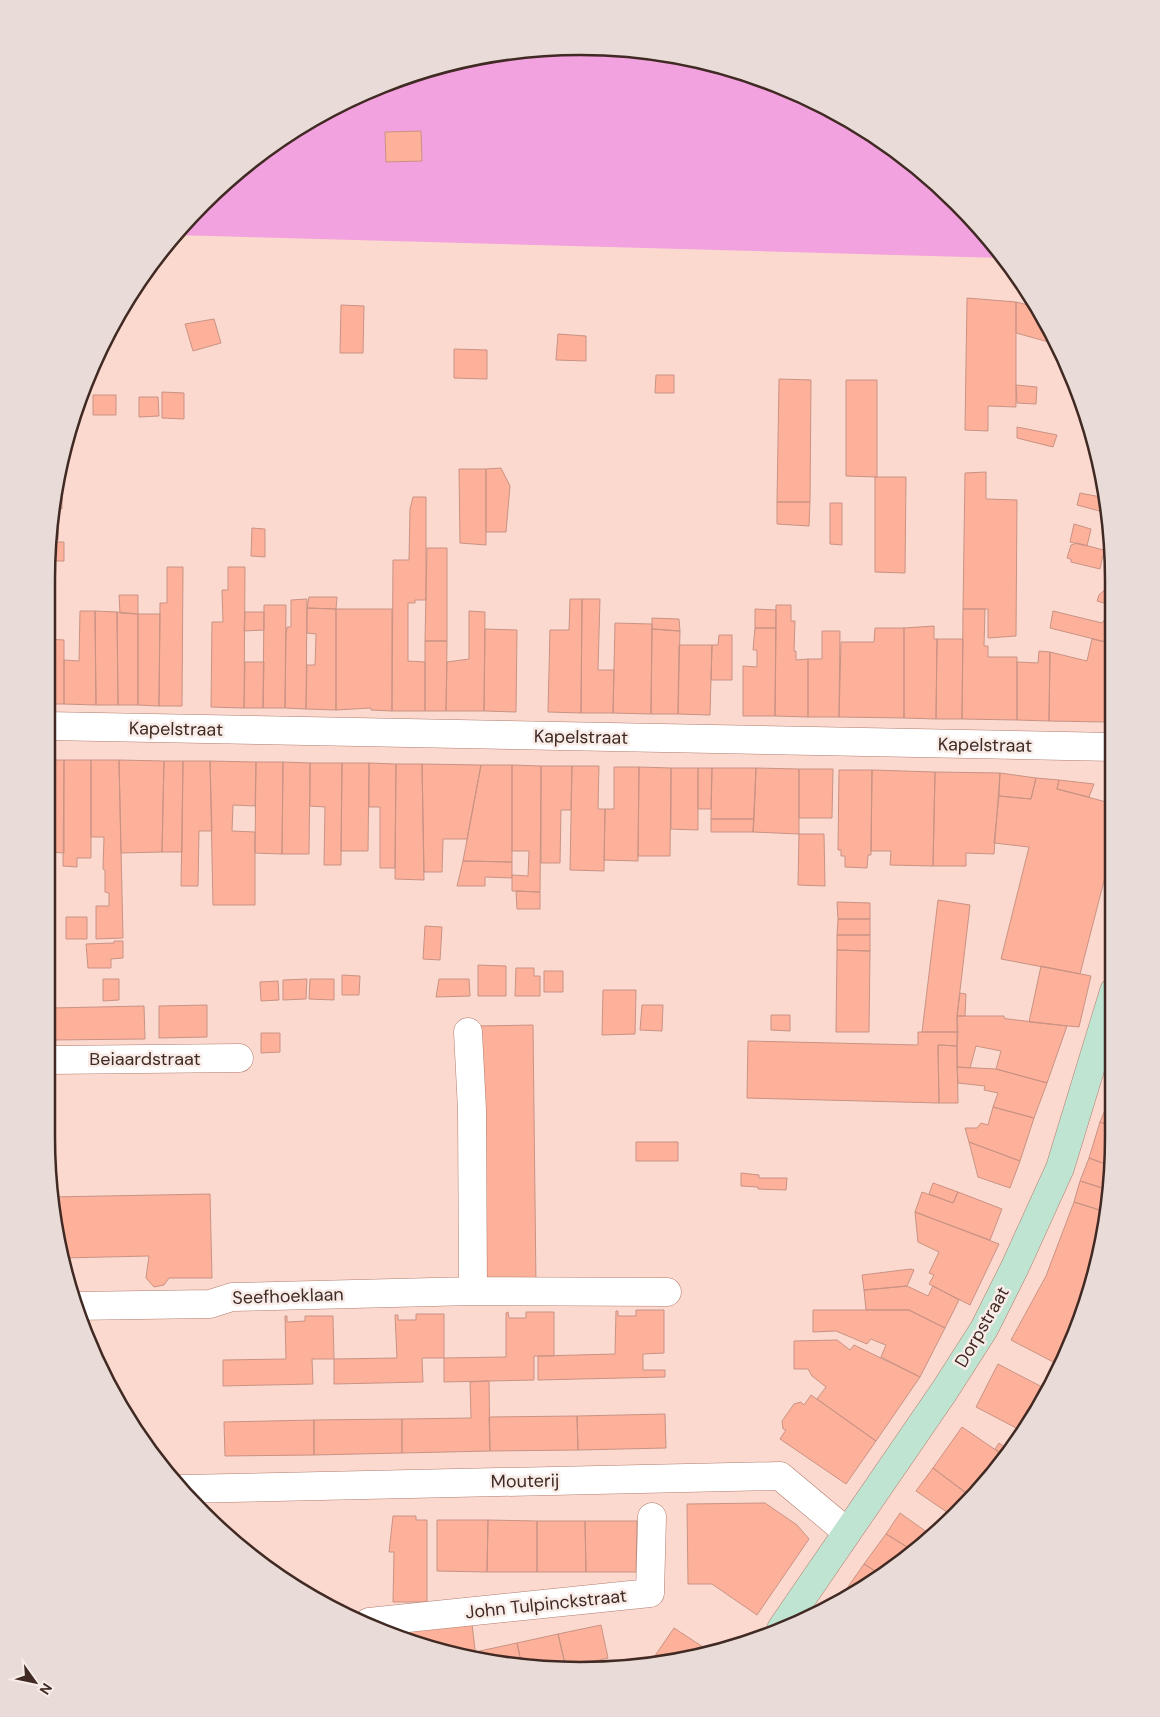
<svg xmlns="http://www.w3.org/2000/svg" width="1160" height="1717" font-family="'DM Sans',sans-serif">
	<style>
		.green { fill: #f2a2de }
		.building { fill: #fdb09a; stroke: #c99384 }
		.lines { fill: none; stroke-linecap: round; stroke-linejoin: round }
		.street-casing { stroke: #b17d6e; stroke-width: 29 }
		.secondary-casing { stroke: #b17d6e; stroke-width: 29 }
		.street { stroke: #fff; stroke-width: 28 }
		.secondary { stroke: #c0e4d2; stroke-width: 28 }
		.labels { text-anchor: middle; stroke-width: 5; stroke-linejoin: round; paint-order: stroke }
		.street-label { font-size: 18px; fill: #402a23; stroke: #f8ece8 }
		.rim { fill: none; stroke: #402a23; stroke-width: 2.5 }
	</style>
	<rect width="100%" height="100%" fill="#fcd9cf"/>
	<path class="green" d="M580,46L684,56L784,87L876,136L957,202L1003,258L174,235L202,203L283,136L375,87L476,57Z"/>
	<path class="building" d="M421,131L422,161L386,162L385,132Z
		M967,298L1016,302V407L988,406V431L965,430Z
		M1016,302L1036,307L1056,344L1016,333Z
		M341,305L364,306L363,353H340Z
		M214,319L221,343L193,351L185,324Z
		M558,334L586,336V361L556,360Z
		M454,349L487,350V379L454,378Z
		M656,375H674V393H655Z
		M779,379L811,380L810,502H777Z
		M846,380H877V477L846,476Z
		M1016,385L1037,387L1036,404L1017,403Z
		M162,392L184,393V419L162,418Z
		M93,395H116V415H93Z
		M139,397H158L159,416L139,417Z
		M1017,427L1057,435L1053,447L1017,438Z
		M501,468L510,486L506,532H486V469Z
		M459,469H486V545L460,543Z
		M986,472V499L1017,500L1016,636L988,638V609H963L965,473Z
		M875,477H906L905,573L875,572Z
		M56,479H62V509H53Z
		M1080,493L1106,498L1107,513L1077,505Z
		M413,497H426V600H415V603H408V661L425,662V711H392L393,560H409L410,509Z
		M777,502H810L809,526L777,524Z
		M830,503H842V545L830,544Z
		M53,515H59L58,540H50Z
		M1074,524L1091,529L1087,546L1070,542Z
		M252,528L265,529V557L251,556Z
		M1106,539L1110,540L1111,552L1103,550Z
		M50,542H64V561H48Z
		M1077,543L1111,552V557L1103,555L1100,569L1071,562V559L1067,558L1071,545Z
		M427,548H447V641H425Z
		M167,567H183L182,706H159L160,603H167Z
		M228,567H245L244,708L211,707L212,622H223L222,590H228Z
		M1114,581V606L1097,601L1099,595Z
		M119,595H138V614L120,613Z
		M309,597H337L336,609L307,608Z
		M307,599L306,709L285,708L286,635L287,627H291V600Z
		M570,599H582L581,713L548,712L550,630H569Z
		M582,599H600L598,670H614L613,713H581Z
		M1109,604L1114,606V644L1050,628L1053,611L1102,623L1105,619Z
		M264,605H286L285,708H263Z
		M776,605H791V621H795L794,651H796V660L808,659V717L775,716Z
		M307,608L336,609V710L306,709L307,665H315L316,636V634L307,633Z
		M336,609H392V711L371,710V708L336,710Z
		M755,609L776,610V628H755Z
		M963,609H985L984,646H988V657H1017V720L962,719Z
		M80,611H95L96,705L64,704V660L79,661Z
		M95,611L117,612L118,705H96Z
		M469,611L485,612L484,711H446L447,662L469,659Z
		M117,612L138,614V705H118Z
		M245,612H264V630L244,631Z
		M138,614H160L159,706L138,705Z
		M652,618L679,619L680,631L652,629Z
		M615,623L652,624L651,714L613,713Z
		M934,626V639H937L936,719L904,718V628Z
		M755,628H776L775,716H743V666L757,667V650H753Z
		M875,628H904V718L839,717L841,642H874Z
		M485,629L517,630L516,712L484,711Z
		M652,629L680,631L678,714H651Z
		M822,631H840L839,717H808V659H822Z
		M719,635H732V680H711L712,645H718Z
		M47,639L64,640V704H47Z
		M937,639H963L962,719H936Z
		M1092,639L1114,644V700L1111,699L1105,722L1049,721L1050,652L1087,661Z
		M425,641H447L446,711H425Z
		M679,645H712L710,715L678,714Z
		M1039,651L1050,652L1049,721L1017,720V662L1038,663Z
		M245,662H264L263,708H244Z
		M48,760H64V853L50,852Z
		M64,760H91V858H77V867L63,866Z
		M91,760H119L123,938L96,939V906H109V893L105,892V870L103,869L104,837H91Z
		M119,760L164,761L162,852L121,853Z
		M164,761H183L182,852H162Z
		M183,761H210L212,831H199L198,886H181Z
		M210,761L256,762L255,806L233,805L232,831L255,832V905H213Z
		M256,762H283L282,854L255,853Z
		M283,762L310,763L309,854H282Z
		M310,763H342L341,865H324L325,807L310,806Z
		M342,763H369L368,851H341Z
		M369,763L396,764L395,868H380V807H369Z
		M396,764H422L424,880L395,879Z
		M422,764L481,765L467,839H443L442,872H424Z
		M481,765H512V862L463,861Z
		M512,765L541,766L540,892L512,891V875L528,876L529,851H512Z
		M541,766H572L571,810H561L560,863H541Z
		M572,766H599L598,809H605L604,871L570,870Z
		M614,767H639L638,861L604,860L605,809H614Z
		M639,767L671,768L670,856H638Z
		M671,768H698V830L671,829Z
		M698,768H712L711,809H698Z
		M712,768H756L754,819H711Z
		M756,768L799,769V834L753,832Z
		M799,769H833L832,818H799Z
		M839,770H872L871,855H868L867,868L845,867V856H841V850H838Z
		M872,770L935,772L933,866L890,865L891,851H871Z
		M935,772L1000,773L994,854L966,853V866H933Z
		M1000,773L1036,778L1031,799L999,796Z
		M1036,778L1059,780L1057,789L1114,804V842L1080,974L1001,959L1029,847L994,843L999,796L1031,799Z
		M1059,780L1094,784L1089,797L1057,789Z
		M711,819H754L753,832H711Z
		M799,834H824L825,886L798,885Z
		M463,861L512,862V878L485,877V886H457Z
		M516,891L540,892V909H517Z
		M938,900L970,905L957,1016L958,1032H922Z
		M837,902L870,903V919H838Z
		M66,917H87V939H66Z
		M838,919H870V935H837Z
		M425,926L442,927L440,960L423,959Z
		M837,935H870V951L837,950Z
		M114,941H123V958L111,959V968H88L86,944L114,943Z
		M837,950L870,951L869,1032H836Z
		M478,965L506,966V996H478Z
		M1041,966L1091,976L1079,1027L1029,1022Z
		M516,968H534V976H540V996H515Z
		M544,971H563V992H544Z
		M342,975L360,976L359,995H342Z
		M103,979H119V1000L103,1001Z
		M307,979L306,999L283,1000V980Z
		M310,979H334V1000L309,999Z
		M439,979H469L470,996L436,997Z
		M278,981L279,1000L261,1001L260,982Z
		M603,990H636L635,1034L602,1035Z
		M960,993L966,994L965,1016H957Z
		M207,1005V1037L159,1038V1006Z
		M642,1005H663L662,1031L640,1030Z
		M144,1006L145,1039L51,1040V1008Z
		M771,1015H790V1031L771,1030Z
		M957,1016H1004V1018L1008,1019L1067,1026L1047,1083L996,1069L1001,1051L976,1046L970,1068L957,1067Z
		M533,1025L536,1286L482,1287L479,1026Z
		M918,1032H958L957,1046L938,1045L939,1103L747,1098L748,1041L918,1045Z
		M261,1033H280V1052L261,1053Z
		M938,1045L957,1046L958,1103H939Z
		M957,1067L996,1069L1047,1083L1034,1118L993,1107L998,1093L984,1090L985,1086L958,1083Z
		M1109,1100L1114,1102V1127L1100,1122Z
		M993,1107L1034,1118L1020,1161L969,1142L965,1128H977L981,1123L988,1125Z
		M1100,1122L1114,1127L1111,1166L1089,1158Z
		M636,1142H678V1161H636Z
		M969,1142L1020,1161L1010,1188L978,1177Z
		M1089,1158L1111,1166L1109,1190L1080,1181Z
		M741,1173L759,1175V1178H787L786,1190L758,1189V1187L741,1186Z
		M1080,1181L1109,1190L1106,1212L1074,1202Z
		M933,1183L958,1192L953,1203L929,1194Z
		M922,1192L953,1203L958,1192L1002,1209L990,1240L915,1212Z
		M210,1194L212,1278H169L164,1285L154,1287L146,1278L149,1256L63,1258L51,1207V1197Z
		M1074,1202L1106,1212L1104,1241L1061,1366L1011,1340L1046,1276Z
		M915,1212L999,1244L970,1305L929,1284L934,1275L929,1273L939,1252L918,1242Z
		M911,1269L914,1270L907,1286L864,1290L862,1275Z
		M907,1286L928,1296L933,1286L959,1300L945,1328L909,1310H866L864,1290Z
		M636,1310H664V1353L643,1354V1370H665V1377L538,1380V1356L615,1354L616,1311H618V1316H636Z
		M813,1310H909L945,1328L920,1377L881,1357L886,1345L878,1342L871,1339L867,1344L836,1331L813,1332Z
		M508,1312L509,1318H526V1312H554V1356H534V1380L444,1382V1358L506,1357V1313Z
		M416,1314H444V1358H422L423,1382L334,1384V1359L397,1358L395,1315H398V1320H416Z
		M285,1316H287V1322L305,1321V1316H333L334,1359H312L313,1384L223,1386V1360L286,1359Z
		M837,1340L850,1350L854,1345L920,1377L876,1441L817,1399L826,1387L812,1376L808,1369H794V1341Z
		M998,1364L1044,1388L1022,1431L976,1407Z
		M489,1381L490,1451L402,1453V1419L471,1418L470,1382Z
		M811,1395L876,1441L846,1484L780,1439L786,1430L783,1429L782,1421L794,1404L801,1402L804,1405Z
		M665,1414L666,1448L578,1450L577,1416Z
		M577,1416L578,1450L490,1451L489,1417Z
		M402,1419V1453L314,1455V1420Z
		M314,1420V1455L225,1456L224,1422Z
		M962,1427L1006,1457L972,1497L933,1468Z
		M999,1443L1010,1451L1006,1457L995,1449Z
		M933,1468L972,1498L954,1517L916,1491Z
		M765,1503L797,1525L809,1539L757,1615L712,1584H688L687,1504Z
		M900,1513L931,1535L912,1550L886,1534Z
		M393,1516H416V1520H427V1602H393L394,1552H389Z
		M437,1520H488L487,1572L437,1571Z
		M488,1520L537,1521V1572H487Z
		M537,1521H585L586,1572H537Z
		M585,1521H637L636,1572H586Z
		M886,1534L912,1550L880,1574L864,1564Z
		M864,1564L880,1574L847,1599L836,1604Z
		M472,1624L476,1658L442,1653L408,1641L407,1630Z
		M601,1625L608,1658L566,1668L558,1634Z
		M674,1628L712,1653L684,1660L650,1663Z
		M558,1634L566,1668L545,1670L522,1666L517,1643Z
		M517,1643L522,1666L476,1658L475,1652Z"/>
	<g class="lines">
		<defs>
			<path id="street" d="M47,726L1114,747
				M468,1032L472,1110L473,1291
				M50,1060L239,1058
				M74,1306L210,1304L232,1297L473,1291L667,1292
				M182,1489L780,1476L847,1532
				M369,1626V1622L650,1593L652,1517"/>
			<path id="secondary" d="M781,1629L945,1390L984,1329L1015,1267L1060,1168L1114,991"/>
		</defs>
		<use href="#street" class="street-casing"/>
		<use href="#secondary" class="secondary-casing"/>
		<use href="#street" class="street"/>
		<use href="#secondary" class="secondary"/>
	</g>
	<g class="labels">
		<g class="street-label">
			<text transform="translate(176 729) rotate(1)" y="6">Kapelstraat</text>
			<text transform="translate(581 737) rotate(1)" y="6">Kapelstraat</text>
			<text transform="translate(985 745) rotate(1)" y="6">Kapelstraat</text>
			<text x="145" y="1065">Beiaardstraat</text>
			<text transform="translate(288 1296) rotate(-2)" y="6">Seefhoeklaan</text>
			<text transform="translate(982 1327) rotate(-60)" y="6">Dorpstraat</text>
			<text transform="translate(525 1481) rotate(-1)" y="6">Mouterij</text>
			<text transform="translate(546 1604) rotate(-6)" y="6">John Tulpinckstraat</text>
		</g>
	</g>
	<path d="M0 0H1160V1717H0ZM580 55H580A525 525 0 0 1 1105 580V1137A525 525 0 0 1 580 1662H580A525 525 0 0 1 55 1137V580A525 525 0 0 1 580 55Z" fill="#e9dcd8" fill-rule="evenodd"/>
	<path class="rim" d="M580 55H580A525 525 0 0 1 1105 580V1137A525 525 0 0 1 580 1662H580A525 525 0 0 1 55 1137V580A525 525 0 0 1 580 55Z"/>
	<g transform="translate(35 1682) rotate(123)" stroke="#f8ece8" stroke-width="4" paint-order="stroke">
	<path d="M0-4L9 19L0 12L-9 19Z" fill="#402a23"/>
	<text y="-8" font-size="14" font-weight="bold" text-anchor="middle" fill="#402a23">N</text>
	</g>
</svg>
